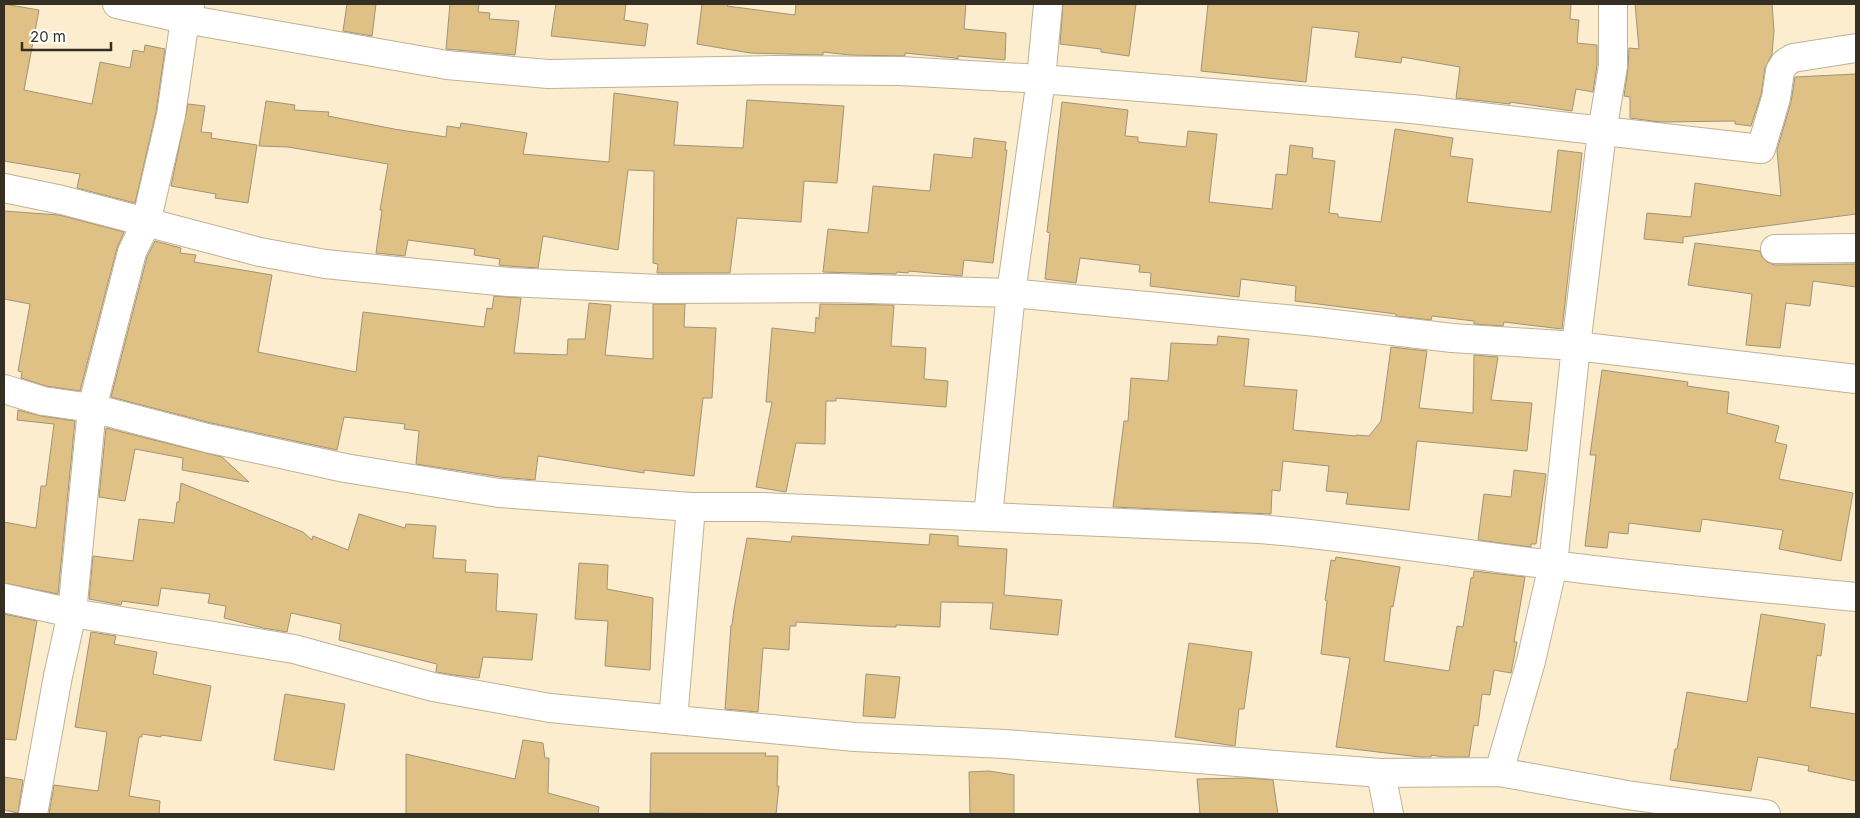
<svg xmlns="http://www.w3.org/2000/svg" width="1860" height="818" font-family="Inter,sans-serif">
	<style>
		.building { fill: #dfc186; stroke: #a19378 }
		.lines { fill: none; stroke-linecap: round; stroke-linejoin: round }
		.minor-casing { stroke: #bfb195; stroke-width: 30 }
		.minor { stroke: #fff; stroke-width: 28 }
	</style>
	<rect width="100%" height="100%" fill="#fcedcf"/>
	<path class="building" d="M4,4L39,10L24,90L92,104L100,62L130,68L133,50L144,52L145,45L165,49L156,112L135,203L77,188L80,174L4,161Z
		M347,4H376L372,36L343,31Z
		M450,4H479L478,12L490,13L489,19L519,21L515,55L446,49Z
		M556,4H626L624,20L648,24L645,46L551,36Z
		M702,4H728L727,6L795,15L796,4H966L964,29L1006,33L1005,60L958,56V59L954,58L905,53V56L850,55L823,52V55L750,53L697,44Z
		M1063,4H1136L1129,56L1101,52V49L1060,44Z
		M1208,4H1571L1570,19L1579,20L1577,43L1597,45V65L1593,92L1576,89L1572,111L1510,102V104L1456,98L1460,67L1402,57L1401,63L1355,57L1359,32L1312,27L1306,82L1201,71Z
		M1635,4H1772L1774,31L1772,54L1765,68L1761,95L1751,126L1735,124V121L1660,122L1630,118V97L1624,96L1628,68L1629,48L1639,49Z
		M1856,74V214L1683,237V243L1644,239L1647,213L1691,217L1695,183L1781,196L1777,150L1791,102L1795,77Z
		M614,93L678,102L674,145L743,148L747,100L844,106L837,183L804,181L801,222L737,218L730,273H657L658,264L653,263L654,171L628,170L618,250L543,236L538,268L509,266L499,265L500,259L474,255L475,249L408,240L405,256L376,253L382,210H380L388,164L288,147L259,146L266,101L295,105L294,110L329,112L328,116L394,129L446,137L447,126L460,128L461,123L527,133L523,154L609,162Z
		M1062,102L1128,110L1125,136L1138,137V142L1186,147L1188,131L1217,134L1209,202L1272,209L1276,174L1287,175L1290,145L1313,148L1312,158L1335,161L1329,213L1338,214V217L1381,222L1395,129L1453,138L1450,156L1473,159L1467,202L1506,207L1551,212L1558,150L1582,153L1562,329L1504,322L1503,326L1474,324V321L1432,316L1431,320L1396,316V314L1295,301L1296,286L1241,279L1239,297L1150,286L1151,273L1139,272L1140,265L1080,258L1076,283L1045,279L1050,233L1047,232Z
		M188,104L205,106L201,132L212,133L211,138L257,145L248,203L215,198L216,194L171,186Z
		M974,138L1006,142L1005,150H1007L993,263L964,260L962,276L909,271L908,273L897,272L896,274L823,272L828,229L868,233L873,186L930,191L934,154L972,158Z
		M4,211L59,215L124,232L117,248L80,391L46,386L21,378L22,372L18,371L30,304L4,299Z
		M155,241L181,248L180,253L196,255L194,262L272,275L258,352L356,372L363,312L484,327L487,308L492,309L494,296L521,298L514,353L567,355L568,339H585L589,303L611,305L605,355L653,359V304H685L684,327L716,328L712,398H703L694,476L644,470V473L538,456L535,480L501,477L416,464L419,431L404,429L405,424L344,417L337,450L211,423L111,397L147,257Z
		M1695,243L1760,251L1762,257L1767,262L1775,265L1856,264V287L1813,281L1810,306L1786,303L1780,348L1746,345L1752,294L1688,285Z
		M820,304L894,305L891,346L926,348L924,379L948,381L946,407L836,398V401H826L825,444L796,443L786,492L756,487L772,402H766L772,328L815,333L816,317L819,319Z
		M1218,336L1249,339L1244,386L1297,390L1293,430L1356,436V435L1369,436L1381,421L1391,347L1427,351L1419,408L1473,413L1474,355L1498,357L1491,400L1532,403L1527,451L1417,441L1409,510L1346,504L1348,493L1326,491L1329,466L1283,461L1280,491L1272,490L1271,514L1113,507L1124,421H1128L1131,378L1168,381L1171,343L1217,345Z
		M1602,370L1688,382L1687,386L1729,392L1727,413L1779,426L1775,442L1787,445L1779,479L1853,493L1841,561L1779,549L1783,530L1702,519L1700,532L1629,523L1628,534L1609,532L1607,548L1585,546L1596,455H1590Z
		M18,410L41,416L75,421L58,594L4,583V522L36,528L41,486H46L54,424L17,420Z
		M106,428L222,457L249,482L182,470L183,458L135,449L125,501L99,497Z
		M1514,470L1546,474L1536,544H1531V547L1478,540L1484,494L1511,497Z
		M181,483L303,532L312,540L313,536L348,550L359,514L405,528L406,524L436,526L433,558L466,560L465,572L498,574L496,611L537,614L532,660L483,657L479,678L454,675L436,672L437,664L339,640L341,624L291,613L287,632L263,628L224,618L226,606L208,603L210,594L161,588L158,606L122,601L121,605L89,599L93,556L133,561L139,519L174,523L177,502H179Z
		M930,534L958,536V546L1007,549L1004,595L1062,600L1058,635L990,629L993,603L941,602L940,627L896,625V627L867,626L796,622V626H790L789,650L763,648L758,712L725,709L731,625H732L734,609L747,538L791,542L792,536L929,545Z
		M1336,557L1400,567L1393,607L1391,606L1384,661L1449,671L1457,626L1463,627L1471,578H1473L1474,571L1525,577L1514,642H1517L1511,673L1494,670L1490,695L1482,694L1478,726L1474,725L1469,757H1444L1431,755V757H1420L1336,747L1350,658L1321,654L1327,601L1325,600L1331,560L1335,561Z
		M579,563L608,565L607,589L653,598L650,670L605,666L608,621L575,619Z
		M4,614L37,621L16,740L4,739Z
		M1761,614L1825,624L1821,656L1817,655L1810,707L1856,714V781L1808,771L1809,766L1758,757L1751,791L1670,780L1675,749H1677L1687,692L1747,702Z
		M91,632L116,636L114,644L157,652L153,674L211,686L201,741L161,735V737L142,734V737H139L129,796L160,801L159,814H49L54,785L98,791L107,732L75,727Z
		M1189,643L1252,652L1244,709H1239L1235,746L1175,737Z
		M866,674L900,677L895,718L863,716Z
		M285,694L345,704L334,770L274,760Z
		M523,740L543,743L545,758H549L548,793L599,807L598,814H406V754L515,779Z
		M651,753H766L765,756H778L777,786H779L776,814L650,813Z
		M989,771L1014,775V814H970L969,772Z
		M4,777L23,780L18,813L4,810Z
		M1248,778L1273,780L1278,814H1200L1197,779Z"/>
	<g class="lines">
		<defs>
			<path id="minor" d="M117,4L185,19L447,65L548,74L773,70L900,71L1041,79L1412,109L1761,149L1776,98L1780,71L1785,63L1793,58L1856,48
				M4,188L62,200L260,252L325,264L508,282L660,289L836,288L1011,293L1317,322L1452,338L1576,346L1856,379
				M1775,249L1856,248
				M4,389L43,401L92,408L207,438L345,468L499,493L691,507H761L1259,529C1357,537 1454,553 1552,565C1653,578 1755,587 1856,597
				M988,516L1011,293L1041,79L1048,4
				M4,598L72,613L294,649L433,687L550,708L855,737L1005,744L1381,773L1499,772L1627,795L1766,814
				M673,720L691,507
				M1499,772L1531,661L1553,565L1576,346L1602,132L1613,66V4
				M1381,773L1389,814
				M33,814L58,676L72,613L92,408L132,252L146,223L171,115L185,19L190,4"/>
		</defs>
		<use href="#minor" class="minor-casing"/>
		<use href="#minor" class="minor"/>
	</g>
	<rect width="1860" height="818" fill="none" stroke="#342e23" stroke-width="10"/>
	<path d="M22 42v8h89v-8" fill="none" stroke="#342e23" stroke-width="2.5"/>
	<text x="30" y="42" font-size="15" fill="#342e23" stroke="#ffffff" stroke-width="4" paint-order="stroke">20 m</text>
</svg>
